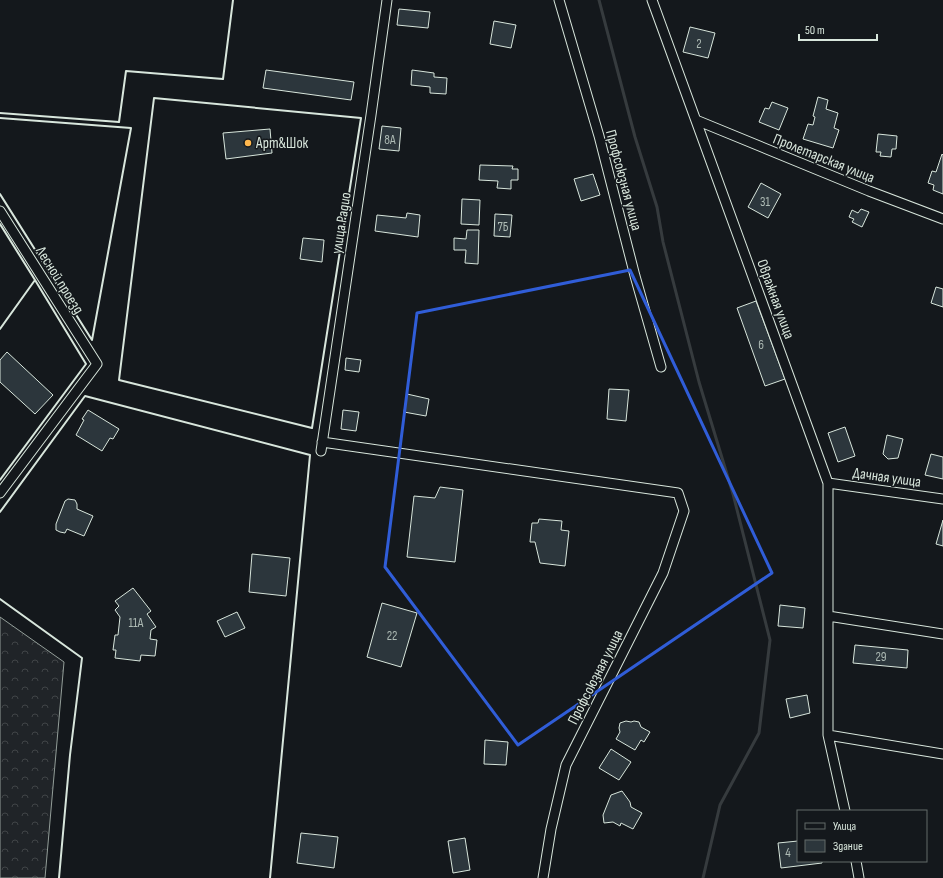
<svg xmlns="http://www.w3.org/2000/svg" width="943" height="878" font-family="'Sofia Sans Condensed',sans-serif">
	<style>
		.forest { fill: url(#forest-crowns); stroke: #939e99 }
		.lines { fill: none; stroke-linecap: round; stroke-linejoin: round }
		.stream { stroke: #363b3e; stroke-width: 3 }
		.building { fill: #2c363c; stroke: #d8e6dc }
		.minor-casing { stroke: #d8e6dc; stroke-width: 11 }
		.minor { stroke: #14181c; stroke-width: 9 }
		.wall { stroke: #d8e6dc; stroke-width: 2 }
		.marked { fill: none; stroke: #305dd8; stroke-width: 3; stroke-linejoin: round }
		.poi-dot { fill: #ffb74d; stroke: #14181c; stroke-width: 1.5 }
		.labels { text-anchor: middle; stroke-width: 3; stroke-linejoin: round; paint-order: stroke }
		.number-label { font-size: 13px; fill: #adbab4 }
		.poi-label { font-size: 15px; fill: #d8e6dc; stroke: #14181c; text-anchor: start }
		.street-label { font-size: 15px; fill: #d8e6dc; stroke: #14181c }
	</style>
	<defs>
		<pattern id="forest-crowns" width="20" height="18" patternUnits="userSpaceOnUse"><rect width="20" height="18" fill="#202428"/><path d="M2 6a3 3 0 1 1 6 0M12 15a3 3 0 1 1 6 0" fill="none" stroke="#404447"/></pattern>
	</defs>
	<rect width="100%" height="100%" fill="#14181c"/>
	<path class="forest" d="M0,617L64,662L45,878H0Z"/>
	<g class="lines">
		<path class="stream" d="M599,0L635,137L657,207L663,242L699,382L733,494L770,640L759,733L720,805L703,878"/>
	</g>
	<path class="building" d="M399,9L430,12L428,28L397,25Z
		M494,21L516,25L511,48L490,44Z
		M690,27L715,33L708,58L683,52Z
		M266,70L354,82L351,100L263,88Z
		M412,70L434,73V77L447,78L446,94L430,93V87L411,85Z
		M818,97L828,100L826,109L838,113L834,128L839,130L833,148L803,139L808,124L813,125L815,117L813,116Z
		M772,102L788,108L779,130L759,122L765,108L769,109Z
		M382,126L401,128L399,151L379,149Z
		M270,129L272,153L226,159L223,133Z
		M878,134L897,136L896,149H892L891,157L880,156L881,152H876Z
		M942,154L943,155V194L933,190L934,185L928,183L932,171L936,172Z
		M480,165L513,166L512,169H518V180H511V189L497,188L498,181L479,180Z
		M593,174L600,195L581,201L574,179Z
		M761,183L781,194L768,218L748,207Z
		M462,199L480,200L479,225L461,224Z
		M861,209L869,212L862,227L852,222L854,219L849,217L852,210L858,213Z
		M407,213L420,215L418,237L375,231L377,215L406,218Z
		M495,214L512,215L510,237L494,236Z
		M467,230H479L478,264L465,263L466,250H454V238L466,239Z
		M303,238L324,240L322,262L300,259Z
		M936,287L943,289V307L931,303Z
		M756,301L785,379L765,386L737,308Z
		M7,352L53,395L35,414L0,382V360Z
		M346,358L361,360L359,372L345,370Z
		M609,389L629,390L626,421L607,419Z
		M407,394L429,399L426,416L404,412Z
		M88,410L119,429L113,439L110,438L102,451L76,435L84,420L82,419Z
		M343,410L359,412L356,431L341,429Z
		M845,427L855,456L838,462L828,433Z
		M887,435L903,439L898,458L888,459L883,454Z
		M931,454L943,457V479L925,475Z
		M440,487L463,490L455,562L407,557L414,496L435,498Z
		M68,499L75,500L77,504V509L93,516L84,536L67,529L65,533L60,532L56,530V524L65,501Z
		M539,519L562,521L561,530L569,531L565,566L540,563L535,542H530L532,523H538Z
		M943,520V546L936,544Z
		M252,554L290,558L286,596L249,592Z
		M133,588L151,611L147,614L156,627L151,630L150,639L157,640L155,656L141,655L140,661L115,658L116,650H113L115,635H118L120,617L115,610L119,606L115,601Z
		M382,603L417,613L401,667L367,657Z
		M780,605L805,608L803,628L778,626Z
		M237,612L245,628L225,637L217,621Z
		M855,645L908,650L907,668L853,663Z
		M807,695L810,713L790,718L786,699Z
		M626,721L631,722L634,721L639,722L641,727L650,732L644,742L641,740L635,750L616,739L620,732L619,728L620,723Z
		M485,740L508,742L506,765L484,764Z
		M611,749L631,762L619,780L599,768Z
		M622,791L630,802L631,807L642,813L633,829L621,823L620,826L613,822L604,823L603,815L611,795Z
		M301,833L338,837L334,868L297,863Z
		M465,838L470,870L453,873L448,841Z
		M798,841V861H822V863L781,868L778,843Z"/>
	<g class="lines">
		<defs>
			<path id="minor" d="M559,0L599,136L635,276L661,367
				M652,0L828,483V735L845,811
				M696,120L869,191L943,219
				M0,211L97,364L0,493
				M322,442L678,493L684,511L663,573L566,765L551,829L543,878
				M321,451L371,115L387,0
				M828,483L943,499
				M828,616L943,634
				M828,735L943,754
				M856,861L859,878"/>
		</defs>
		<use href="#minor" class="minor-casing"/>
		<use href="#minor" class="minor"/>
		<path class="wall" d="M154,98L361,118L312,428L119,380Z
			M0,113L119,122L126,71L223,79L233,0
			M0,118L131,128L92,340L0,194
			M0,224L35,280
			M0,329L35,280L86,364L0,480
			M0,512L85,396L310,455L270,878
			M0,599L82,658L70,755L59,878"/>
	</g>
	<path class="marked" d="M630,270L772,573L518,745L385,567L417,313Z"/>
	<circle class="poi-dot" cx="248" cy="143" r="4"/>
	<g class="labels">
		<g class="number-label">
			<text x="699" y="48">2</text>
			<text x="390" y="144">8А</text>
			<text x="765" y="206">31</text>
			<text x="503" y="231">7Б</text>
			<text x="761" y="349">6</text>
			<text x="136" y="627">11А</text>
			<text x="392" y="640">22</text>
			<text x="881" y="661">29</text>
			<text x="788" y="857">4</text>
		</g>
		<g class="poi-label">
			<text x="256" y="148">Арт&amp;Шок</text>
		</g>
		<g class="street-label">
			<text transform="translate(824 158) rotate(22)" y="5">Пролетарская улица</text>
			<text transform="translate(624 180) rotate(75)" y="5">Профсоюзная улица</text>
			<text transform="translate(341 223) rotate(-81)" y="5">улица Радио</text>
			<text transform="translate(60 280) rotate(58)" y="5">Лесной проезд</text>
			<text transform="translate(776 299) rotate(70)" y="5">Овражная улица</text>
			<text transform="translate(887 477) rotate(8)" y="5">Дачная улица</text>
			<text transform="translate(595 677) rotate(-63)" y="5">Профсоюзная улица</text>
		</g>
	</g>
	<rect x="797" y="810" width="130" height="52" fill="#14181c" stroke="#626a69"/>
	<rect x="805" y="823" width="20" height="6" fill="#14181c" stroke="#626a69"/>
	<text x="833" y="830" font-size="12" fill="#d8e6dc">Улица</text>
	<rect x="805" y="840" width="20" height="12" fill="#2c363c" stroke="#626a69"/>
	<text x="833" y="850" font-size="12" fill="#d8e6dc">Здание</text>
	<path d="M799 34v6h78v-6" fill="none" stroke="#d8e6dc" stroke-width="2"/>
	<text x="805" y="34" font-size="12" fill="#d8e6dc" stroke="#14181c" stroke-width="3" paint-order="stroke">50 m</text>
</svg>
